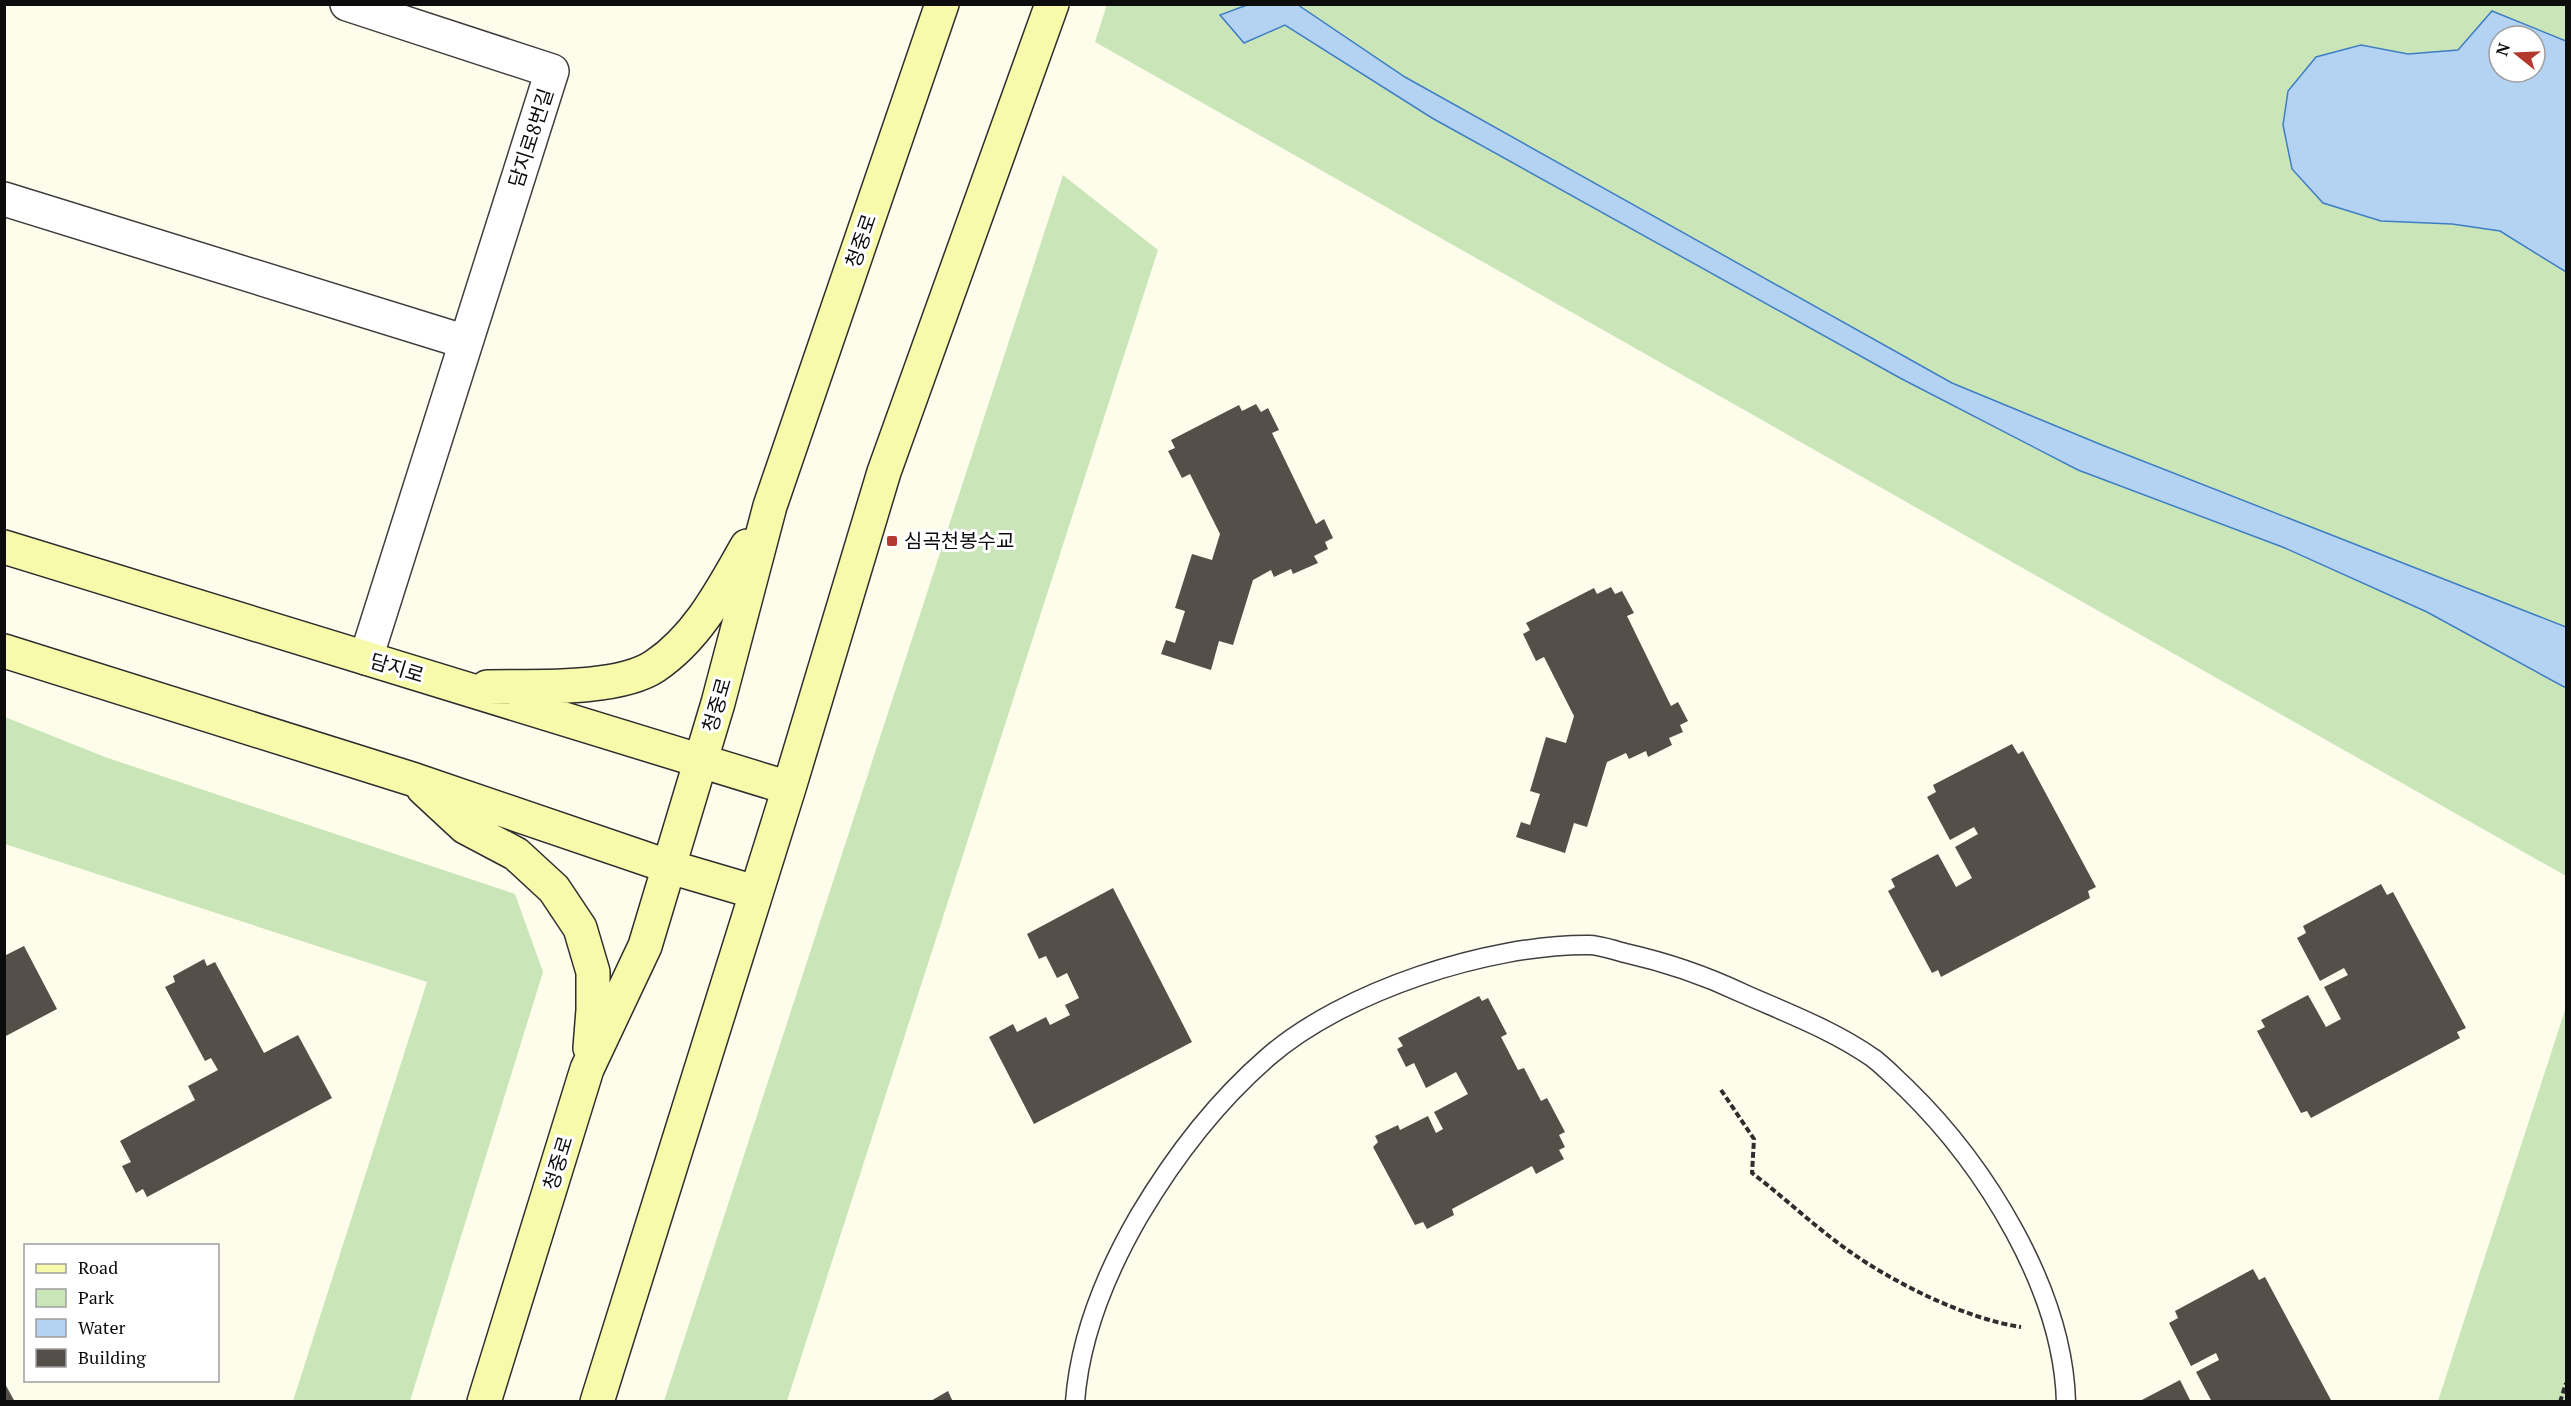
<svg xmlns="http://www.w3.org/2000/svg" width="2571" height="1406" font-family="'PT Serif','Noto Sans KR',serif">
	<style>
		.green { fill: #cae6b8; fill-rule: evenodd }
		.water { fill: #b4d2f2; stroke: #3f7ec5; stroke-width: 1.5; fill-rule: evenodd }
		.building { fill: #544f49 }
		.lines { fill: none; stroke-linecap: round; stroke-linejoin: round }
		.lane-casing { stroke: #3f3f3f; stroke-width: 21 }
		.street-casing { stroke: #3f3f3f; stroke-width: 36 }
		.secondary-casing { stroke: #2e2e2e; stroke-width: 36 }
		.path { stroke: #2e2e2e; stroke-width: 4; stroke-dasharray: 6 3; stroke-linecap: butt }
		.lane { stroke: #fff; stroke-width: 18 }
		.street { stroke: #fff; stroke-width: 33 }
		.secondary { stroke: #f8faab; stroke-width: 33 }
		.poi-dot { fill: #b3382d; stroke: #fff; stroke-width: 2 }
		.labels { text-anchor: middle; stroke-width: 6; stroke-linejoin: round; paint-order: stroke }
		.street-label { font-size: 20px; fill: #0c0c0c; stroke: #fff }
		.poi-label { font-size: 20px; fill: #0c0c0c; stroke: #fff; text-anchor: start }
	</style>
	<rect width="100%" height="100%" fill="#fefdec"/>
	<path class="green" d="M1107,4L2566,5V876L1095,42ZM2499,36H2535V72H2499Z
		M1063,175L1158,250L787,1401H664Z
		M5,717L105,757L515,894L543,972L410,1401H293L427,982L5,844Z
		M2566,1007V1401H2438Z"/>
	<path class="water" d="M1247,5H1298L1405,77L1952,383L2102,445L2566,627V688L2427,612L2285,548L2078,470L1900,378L1432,118L1285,25L1244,43L1220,15Z
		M2492,11L2566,41V272L2500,231L2452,224L2381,221L2323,203L2292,169L2283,125L2288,91L2316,57L2361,45L2408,54L2458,50ZM2499,36H2535V72H2499Z"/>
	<path class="building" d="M1256,404L1261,412L1268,408L1279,430L1272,433L1316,524L1324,519L1333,538L1325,542L1328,549L1314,556L1318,563L1293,574L1291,569L1274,577L1271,570L1253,580L1233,645L1219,641L1211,670L1161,654L1166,640L1175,643L1185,611L1175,608L1192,554L1212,560L1220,534L1190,474L1182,478L1168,451L1175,448L1171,440L1239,405L1242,411Z
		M1611,587L1615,594L1622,591L1634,613L1627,616L1671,706L1678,702L1688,721L1680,725L1683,732L1669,738L1672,745L1648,757L1646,751L1629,759L1626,753L1607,762L1587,827L1574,823L1565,853L1516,837L1521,822L1530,825L1540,794L1530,791L1546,737L1566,743L1574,716L1544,657L1536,661L1523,634L1530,630L1526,623L1594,588L1597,594Z
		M2012,744L2018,754L2023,751L2096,887L2088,891L2090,898L1941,977L1938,970L1932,973L1888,891L1895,887L1891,879L1938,854L1956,887L1972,878L1955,847L1978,834L1974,827L1950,840L1927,797L1936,792L1933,785Z
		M2381,884L2387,895L2393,892L2466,1028L2457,1032L2460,1038L2311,1118L2307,1111L2301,1113L2257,1031L2265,1027L2261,1020L2308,995L2326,1027L2341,1019L2324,987L2348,975L2344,968L2320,981L2297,938L2306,933L2303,926Z
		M1113,888L1192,1042L1034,1124L989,1037L1013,1024L1017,1032L1046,1017L1050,1025L1070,1015L1065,1005L1079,998L1067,973L1057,978L1046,956L1039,959L1027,934Z
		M24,946L57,1009L4,1037V956Z
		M204,959L207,966L215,962L264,1053L298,1035L332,1098L147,1197L143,1189L136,1193L122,1166L131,1162L120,1141L195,1100L188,1086L218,1070L211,1058L205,1061L165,987L175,982L173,976Z
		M1479,996L1482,1001L1488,998L1507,1034L1501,1037L1518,1070L1524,1068L1541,1101L1547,1098L1565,1132L1559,1135L1565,1147L1559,1150L1564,1159L1536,1174L1532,1166L1452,1209L1454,1215L1427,1229L1423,1222L1415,1225L1373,1147L1378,1142L1375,1136L1398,1125L1400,1130L1428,1116L1436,1133L1443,1129L1434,1112L1468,1094L1456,1072L1426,1088L1414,1063L1406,1067L1397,1049L1403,1046L1398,1038Z
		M2253,1269L2259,1280L2265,1277L2332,1402H2212L2196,1372L2219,1360L2216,1353L2191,1366L2169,1323L2178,1318L2175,1311Z
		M2180,1380L2191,1402H2138Z
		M4,1382L15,1402H4Z
		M948,1391L953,1402H929Z"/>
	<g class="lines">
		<defs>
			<path id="lane" d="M1075,1402C1080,1335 1106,1273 1139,1216C1174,1157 1216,1102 1268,1057C1344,991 1489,944 1589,945C1600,945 1613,950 1625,953C1665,962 1704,975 1742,993C1787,1013 1833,1030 1873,1058C1885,1067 1895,1078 1906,1088C1985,1165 2063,1289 2066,1402"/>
			<path id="street" d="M347,4L552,71L366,658
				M4,199L466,342"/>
			<path id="secondary" d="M4,547L789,788
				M4,651L415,780L670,867L755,892
				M487,687C532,686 618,691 655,666C698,637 722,590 747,546
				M423,788L465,827L516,854L554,889L580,928L593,972V1010L590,1048
				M484,1402L587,1069L645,946L718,703L770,506L942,4
				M597,1402L789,788L884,472L1052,4"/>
		</defs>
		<use href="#lane" class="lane-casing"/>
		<use href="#street" class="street-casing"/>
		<use href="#secondary" class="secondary-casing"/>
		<path class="path" d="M1721,1090L1754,1139L1752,1173C1785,1198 1815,1227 1849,1251C1894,1283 1966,1319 2021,1327
			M2560,1402L2566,1383"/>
		<use href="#lane" class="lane"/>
		<use href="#street" class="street"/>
		<use href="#secondary" class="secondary"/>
	</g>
	<rect class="poi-dot" x="886" y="535" width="12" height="12" rx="3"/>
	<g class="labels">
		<g class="street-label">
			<text transform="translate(531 138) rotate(-72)" y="7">담지로8번길</text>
			<text transform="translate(861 241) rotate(-71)" y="7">청중로</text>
			<text transform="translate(397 668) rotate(17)" y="7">담지로</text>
			<text transform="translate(717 705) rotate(-74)" y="7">청중로</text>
			<text transform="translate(558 1163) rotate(-73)" y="7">청중로</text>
		</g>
		<g class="poi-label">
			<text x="904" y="548">심곡천봉수교</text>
		</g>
	</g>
	<rect width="2571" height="1406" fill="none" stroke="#0c0c0c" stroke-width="12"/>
	<rect x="24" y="1244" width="195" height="138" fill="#ffffff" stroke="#9e9e9e" stroke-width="1.5"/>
	<rect x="36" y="1264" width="30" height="9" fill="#f8faab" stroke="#9e9e9e" stroke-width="1.5"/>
	<text x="78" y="1274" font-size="18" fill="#0c0c0c">Road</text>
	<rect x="36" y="1289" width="30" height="18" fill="#cae6b8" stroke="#9e9e9e" stroke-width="1.5"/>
	<text x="78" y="1304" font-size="18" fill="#0c0c0c">Park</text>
	<rect x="36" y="1319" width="30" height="18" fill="#b4d2f2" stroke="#9e9e9e" stroke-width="1.5"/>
	<text x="78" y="1334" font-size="18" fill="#0c0c0c">Water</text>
	<rect x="36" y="1349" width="30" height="18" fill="#544f49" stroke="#9e9e9e" stroke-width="1.5"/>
	<text x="78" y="1364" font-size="18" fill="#0c0c0c">Building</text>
	<g transform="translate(2517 54) rotate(288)"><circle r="28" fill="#ffffff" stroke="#9e9e9e" stroke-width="1.5"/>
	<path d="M0-4.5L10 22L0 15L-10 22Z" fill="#b3382d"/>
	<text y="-9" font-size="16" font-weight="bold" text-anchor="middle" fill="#0c0c0c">N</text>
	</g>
</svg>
